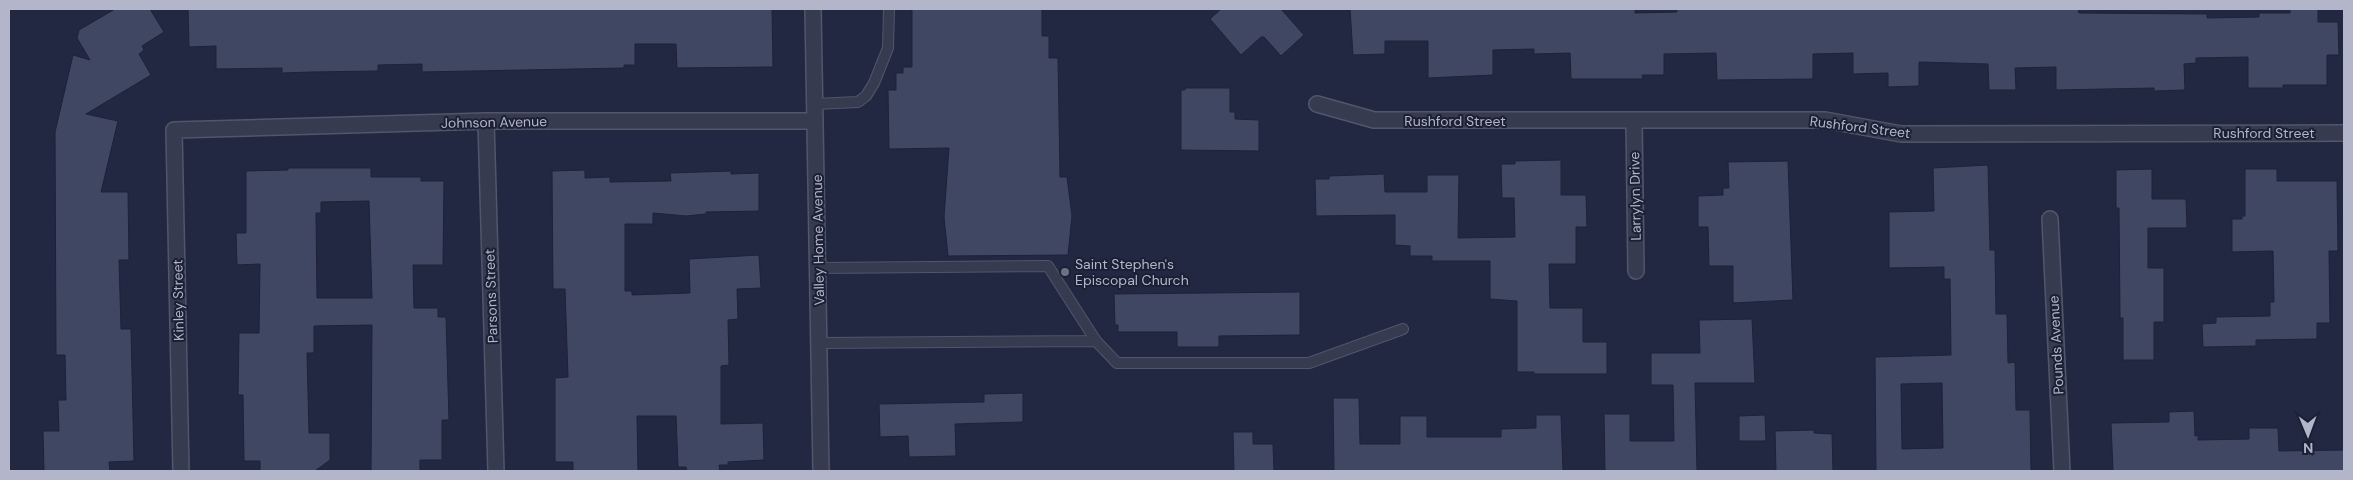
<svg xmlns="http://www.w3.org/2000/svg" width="2353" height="480" font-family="'DM Sans',sans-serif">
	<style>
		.building { fill: #404763; stroke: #1d2237; fill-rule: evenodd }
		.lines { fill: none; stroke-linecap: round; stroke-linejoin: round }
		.service-casing { stroke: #51566b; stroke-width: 12 }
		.minor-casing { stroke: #51566b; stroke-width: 18 }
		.tertiary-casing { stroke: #51566b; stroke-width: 18 }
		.service { stroke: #363b50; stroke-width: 10 }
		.minor { stroke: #363b50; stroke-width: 15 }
		.tertiary { stroke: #363b50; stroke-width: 15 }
		.worship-dot { fill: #6b7280; stroke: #1b2035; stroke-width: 2 }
		.labels { text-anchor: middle; stroke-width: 4; stroke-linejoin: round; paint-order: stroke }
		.street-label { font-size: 14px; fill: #b3b6cb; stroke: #1b2035 }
		.poi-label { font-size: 14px; fill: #b3b6cb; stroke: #1b2035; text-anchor: start }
	</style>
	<rect width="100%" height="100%" fill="#222841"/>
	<path class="building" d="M115,9H150L164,32L142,46L144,50L139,54L151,75L86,114L118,121L101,192H128L129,260H119L121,329H131L134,461L109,462L110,471H44L43,431H59L58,400H66L65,355H56L55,132L73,55L90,60L77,38L79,30Z
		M188,9H772L773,67L677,68L676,44H635V65H624V68L422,72V64L378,65V71L312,72L282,73V68L216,69V46L189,47Z
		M912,9H1042V36H1049V58H1058L1060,177H1067L1072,216L1068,255L948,256L944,217L949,148L889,149L888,90H896V73H903V67H912Z
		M1221,9H1281L1304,35L1281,56L1264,37H1261L1241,55L1210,19Z
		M1350,9H1635V13L1677,12V9H2078L2079,13L2207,14V18L2259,17V13H2290V9H2318V22H2338L2339,55H2327V85H2283V88H2248V57L2196,58V63L2184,64L2185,90L2154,91V88L2056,90V67L2015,68L2016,90H1989L1988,64L1919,62V86L1888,87V73L1853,74V53L1813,54V79L1717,80L1716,53L1664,54V75H1642L1643,79H1571L1570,53L1534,54V49L1493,50V75L1428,78V41H1385V54L1353,55Z
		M1185,88H1230V112H1235V119L1259,120V151L1181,150V90H1185Z
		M1561,160V195H1586L1587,227H1576V264H1549L1550,308H1583V342H1607V374H1534V372H1517V301L1490,299V261H1432V256H1410V246L1395,245V215L1316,216L1315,179H1329V176L1384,174L1385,192H1427V175H1459L1458,238L1515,237L1514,198H1502L1501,164H1515V161Z
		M1788,161L1793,300L1733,303V266H1709L1708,227H1698V196L1723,195V188H1729L1728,162Z
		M1988,165L1990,250H1995L1996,314H2007L2008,363L2015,362L2016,410H2030L2031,471H1876L1875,357L1951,355L1950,279H1944V267L1889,268V212L1934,211L1933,168ZM1942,383L1943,448L1902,449L1901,384Z
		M288,168H371V177H421V181H444L443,265H413L414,308H438V317H446L449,420H442V460H420V471H371L372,325L314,326V353H307L309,433H330V460L315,471H260V461H244L243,395H238L239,333H259L260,264L237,265L236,233H246V171L288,170ZM369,201L372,298H317L316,213H321V202Z
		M2152,169V199H2186L2187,228H2148V268H2164V322H2154V360H2123V318H2120L2119,208H2116V170Z
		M2245,169H2277V181H2337L2338,251H2329L2330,323H2317V339L2256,340V346L2203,347L2202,324L2216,323V317L2270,316V302H2274L2273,251L2232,252V219H2242V216H2245Z
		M585,170V178L610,177V182L671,181L670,173L731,171V174L759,173V211L706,212V214L686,216L653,213V224H625V291H632V295L690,293L689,259L759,255L761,288L737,289L738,319L728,320L729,365L721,366V424L763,423L764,460L728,462V465H719L720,471H687L686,467H678L676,416H637L638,471H573V462H555V378L568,377L565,289H553L552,171Z
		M1300,292V335L1219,336V347H1177V332H1118V325H1115L1114,294Z
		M1752,319L1755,383H1695L1697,471H1605L1604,414H1630V441H1674L1673,385H1651V353H1700L1699,320Z
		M1023,393V422L955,424L956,456L909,457L908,436L880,437L879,404L984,402V394Z
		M1333,398H1359L1360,444H1400V416H1427V437H1501V429L1536,428V415H1561L1563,471H1334Z
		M2194,411L2195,436L2198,435V440L2249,439V428H2278L2279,451L2344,450V471H2113L2111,423L2169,422V412Z
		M1765,415L1766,441H1739V416Z
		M1814,430V433L1832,434L1833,471H1776L1775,431Z
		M1233,432H1253V444H1273L1274,471H1234Z"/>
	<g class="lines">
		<defs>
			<path id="service" d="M815,104L858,102L866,96L874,83L888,48L889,9
				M819,268L1048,266L1096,341L1117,363H1309L1403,329
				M820,343L1096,341"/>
			<path id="minor" d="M1317,104L1374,120H1825L1901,134L2344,133
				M486,121L496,471
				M1634,121L1636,271
				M2050,219L2062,471
				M181,471L174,130L486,121H815"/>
			<path id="tertiary" d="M813,9L821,471"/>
		</defs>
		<use href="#service" class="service-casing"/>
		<use href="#minor" class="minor-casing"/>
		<use href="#tertiary" class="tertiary-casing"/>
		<use href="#service" class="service"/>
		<use href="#minor" class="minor"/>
		<use href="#tertiary" class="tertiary"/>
	</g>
	<circle class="worship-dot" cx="1065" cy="272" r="5"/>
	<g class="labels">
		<g class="street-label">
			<text x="1455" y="126">Rushford Street</text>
			<text transform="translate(494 122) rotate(-1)" y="5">Johnson Avenue</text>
			<text transform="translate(1860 127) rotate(7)" y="5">Rushford Street</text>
			<text x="2264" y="138">Rushford Street</text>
			<text transform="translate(1635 196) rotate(-91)" y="5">Larrylyn Drive</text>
			<text transform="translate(818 240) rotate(-91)" y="5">Valley Home Avenue</text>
			<text transform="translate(491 296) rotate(-92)" y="5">Parsons Street</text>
			<text transform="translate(178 300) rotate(-91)" y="5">Kinley Street</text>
			<text transform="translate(2056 345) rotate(-93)" y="5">Pounds Avenue</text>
		</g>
		<g class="poi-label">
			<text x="1075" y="269">Saint Stephen's<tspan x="1075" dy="16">Episcopal Church</tspan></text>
		</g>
	</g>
	<rect width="2353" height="480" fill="none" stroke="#b3b6cb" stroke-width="20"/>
	<g transform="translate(2308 435) rotate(179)" stroke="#1b2035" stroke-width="4" paint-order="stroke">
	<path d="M0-4L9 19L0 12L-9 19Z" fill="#b3b6cb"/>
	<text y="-8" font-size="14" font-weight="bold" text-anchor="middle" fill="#b3b6cb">N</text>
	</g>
</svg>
